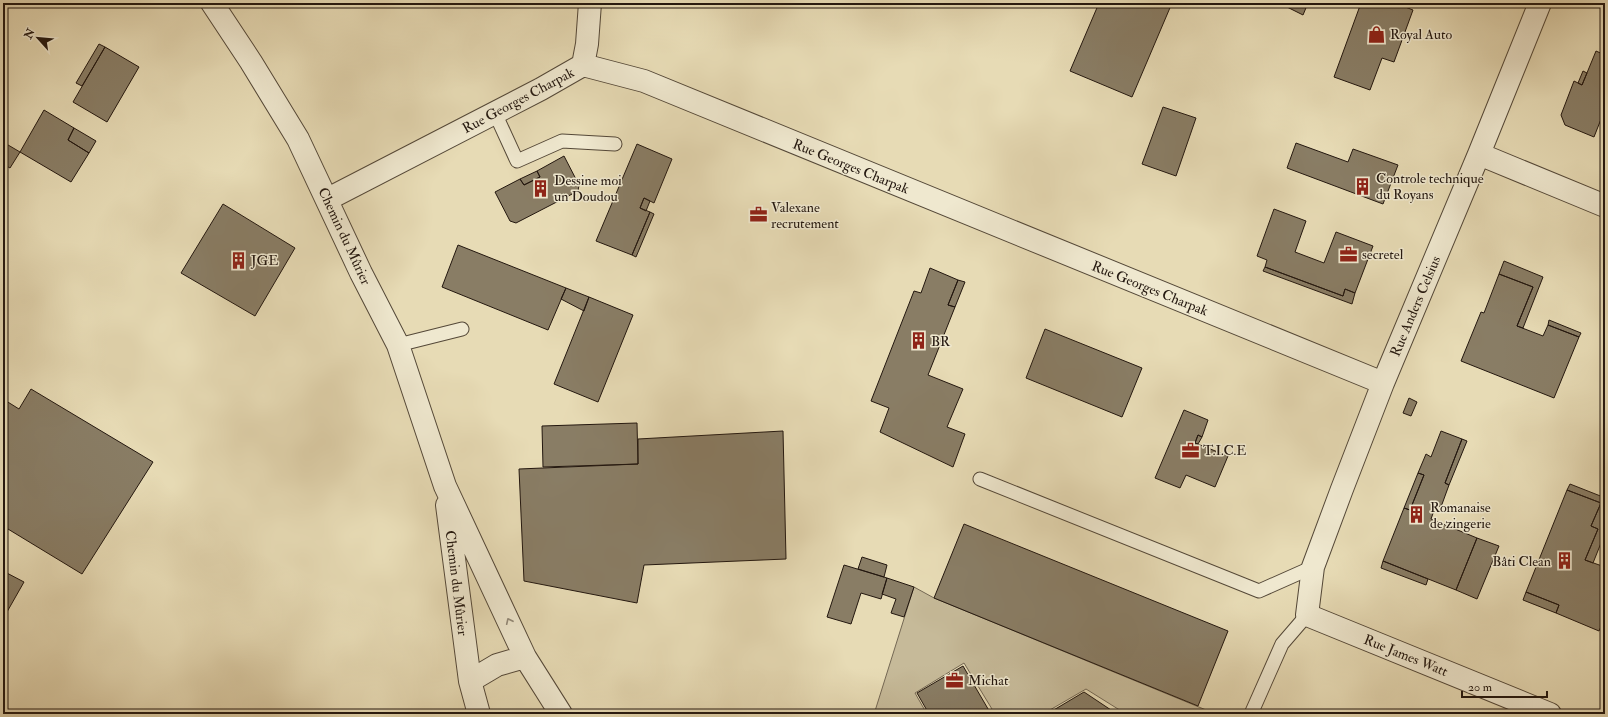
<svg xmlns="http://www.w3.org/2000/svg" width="1608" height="717" font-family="'IM FELL Double Pica',serif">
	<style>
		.green { fill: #c6ba99; stroke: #746854 }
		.building { fill: #897d65; stroke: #23170f }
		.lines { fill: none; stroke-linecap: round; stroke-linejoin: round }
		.lane-casing { stroke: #544838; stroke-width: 15 }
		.street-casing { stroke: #544838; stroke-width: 24 }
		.lane { stroke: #efe8cf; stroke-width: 13 }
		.street { stroke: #efe8cf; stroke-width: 22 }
		.oneway { stroke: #938a79 }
		.labels { text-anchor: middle; stroke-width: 3; stroke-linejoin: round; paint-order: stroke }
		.poi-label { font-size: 14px; fill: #23170f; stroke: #efe8cf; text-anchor: start }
		.street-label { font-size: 14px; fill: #23170f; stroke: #efe8cf }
	</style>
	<rect width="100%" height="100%" fill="#e7dbb5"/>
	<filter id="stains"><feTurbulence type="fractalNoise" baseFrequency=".005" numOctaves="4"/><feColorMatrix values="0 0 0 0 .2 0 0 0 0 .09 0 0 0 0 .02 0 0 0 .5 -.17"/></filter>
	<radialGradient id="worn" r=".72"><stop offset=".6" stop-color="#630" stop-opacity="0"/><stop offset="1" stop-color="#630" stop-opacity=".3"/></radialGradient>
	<path class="green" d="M914,587L934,598L1211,712L1209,714H1126L1086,689L1043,714H995L964,663L915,693L927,714H877L875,711Z"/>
	<path class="building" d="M1099,3H1172L1132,97L1070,71Z
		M1279,3H1308L1303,15Z
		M1361,3H1395L1413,10L1394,62L1382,58L1370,90L1334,77Z
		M99,44L105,47L82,86L76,83Z
		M105,47L139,67L107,122L73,102Z
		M1596,51L1605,55V109L1594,137L1565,125L1561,115L1574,81L1582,85Z
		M1583,71L1587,73L1582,85L1578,83Z
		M1163,107L1196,118L1176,176L1142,164Z
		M44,110L74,128L68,140L89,153L71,182L20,152Z
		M74,128L96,141L89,153L68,140Z
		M3,142L20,152L10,168L3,164Z
		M1296,143L1348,162L1353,149L1398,165L1383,204L1287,168Z
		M637,144L672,159L654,203L644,198L640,208L650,212L632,255L596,241Z
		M564,156L579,185L578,191L516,223L510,221L495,192L520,179L524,185L540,177L537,171Z
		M537,171L540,177L524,185L520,179Z
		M644,198L650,201L646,211L640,208Z
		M223,204L295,248L255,316L181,273Z
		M1274,209L1306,221L1295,252L1324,263L1336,232L1373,246L1355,293L1345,289L1343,296L1265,267L1267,260L1257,256Z
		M650,212L654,214L636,257L632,255Z
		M458,245L566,288L548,330L442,287Z
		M1504,261L1543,277L1523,328L1517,326L1533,287L1499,274Z
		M1265,267L1343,296L1345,289L1355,293L1352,304L1263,271Z
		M930,268L958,280L948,305L955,307L928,375L963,389L947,427L965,434L953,467L880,432L889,408L871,401L914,291L921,293Z
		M1499,274L1533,287L1517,326L1543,336L1548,325L1579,337L1554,398L1461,361L1481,312L1484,313Z
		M958,280L965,282L955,307L948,305Z
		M566,288L589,297L584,311L561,299Z
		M589,297L633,315L598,402L554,384Z
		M1549,320L1581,333L1579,337L1548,325Z
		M1045,329L1142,368L1122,417L1026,378Z
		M31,389L153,462L82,574L3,526V399L19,409Z
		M1409,398L1417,402L1411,416L1403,413Z
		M1184,410L1208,420L1202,437L1198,435L1195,443L1228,456L1215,487L1186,475L1180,488L1155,478Z
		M637,423L638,464L543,467L542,426Z
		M783,431L786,559L644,565L637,603L524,581L519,469L638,464V439Z
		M1441,431L1462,439L1445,483L1449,485L1441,507L1436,505L1431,519L1477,538L1456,590L1383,561L1404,508L1410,510L1424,475L1418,473L1426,454L1431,457Z
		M1198,435L1202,437L1198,444L1195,443Z
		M1462,439L1467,441L1449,485L1445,483Z
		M1418,473L1424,475L1410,510L1404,508Z
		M1570,484L1603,497L1601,503L1567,490Z
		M1567,490L1601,503L1591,526L1598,529L1585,560L1605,567V623L1603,622L1599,631L1556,613L1559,605L1526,592Z
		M1601,503L1605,505V533L1593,563L1585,560L1598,529L1591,526Z
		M964,524L1228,631L1198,706L934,598Z
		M1477,538L1499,546L1477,599L1456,590Z
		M862,557L887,565L884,577L858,569Z
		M1383,561L1428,579L1426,585L1381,568Z
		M844,565L887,578L881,599L861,593L851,624L827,617Z
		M3,571L24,582L3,619Z
		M887,578L914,587L904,617L891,613L896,599L882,594Z
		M1526,592L1559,605L1556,613L1523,600Z
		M963,666L991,714H929L917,693Z
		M1084,692L1117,714H1047Z"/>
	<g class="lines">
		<defs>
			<path id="lane" d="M495,113L517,161L562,141L615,144
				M398,345L462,329
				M980,479L1259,591L1313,567
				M1251,714L1282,644L1307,615"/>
			<path id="street" d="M212,3L251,62L298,139L361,273L398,345L445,486L525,657
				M1540,3L1479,154L1383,383L1342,489L1313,567L1307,615L1550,714
				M583,65L587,44L590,3
				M1479,154L1605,206
				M328,199L541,89L583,65L644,81L1383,383
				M447,505L470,681
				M479,714L470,681L497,665L525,657L561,714"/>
		</defs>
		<use href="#lane" class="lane-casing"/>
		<use href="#street" class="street-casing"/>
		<use href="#lane" class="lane"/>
		<use href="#street" class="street"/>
	</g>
	<defs><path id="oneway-chevron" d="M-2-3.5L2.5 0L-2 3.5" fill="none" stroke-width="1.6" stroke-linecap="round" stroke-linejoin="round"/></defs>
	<use class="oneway" href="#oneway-chevron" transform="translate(509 621) rotate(-115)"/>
	<defs>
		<symbol id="shop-bare" viewBox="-9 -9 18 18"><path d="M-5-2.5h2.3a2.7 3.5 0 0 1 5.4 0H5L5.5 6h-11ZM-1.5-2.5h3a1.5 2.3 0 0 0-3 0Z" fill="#8f2418" stroke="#efe8cf" stroke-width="2.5" paint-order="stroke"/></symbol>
		<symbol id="building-bare" viewBox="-9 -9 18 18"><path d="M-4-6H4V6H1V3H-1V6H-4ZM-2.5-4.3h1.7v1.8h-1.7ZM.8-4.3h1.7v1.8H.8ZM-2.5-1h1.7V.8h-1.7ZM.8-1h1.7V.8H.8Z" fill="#8f2418" stroke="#efe8cf" stroke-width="2.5" paint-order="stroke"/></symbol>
		<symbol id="office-bare" viewBox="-9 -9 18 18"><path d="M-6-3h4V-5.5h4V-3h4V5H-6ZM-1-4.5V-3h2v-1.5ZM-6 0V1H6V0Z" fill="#8f2418" stroke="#efe8cf" stroke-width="2.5" paint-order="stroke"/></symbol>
	</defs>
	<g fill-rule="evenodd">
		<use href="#shop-bare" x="1364" y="22" width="25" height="25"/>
		<use href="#building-bare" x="1350" y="174" width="25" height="25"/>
		<use href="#building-bare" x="528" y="176" width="25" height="25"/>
		<use href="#office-bare" x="746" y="202" width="25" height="25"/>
		<use href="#office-bare" x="1336" y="242" width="25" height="25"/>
		<use href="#building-bare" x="226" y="248" width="25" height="25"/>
		<use href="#building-bare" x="906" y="328" width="25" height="25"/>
		<use href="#office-bare" x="1178" y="438" width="25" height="25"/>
		<use href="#building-bare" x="1404" y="502" width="25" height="25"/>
		<use href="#building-bare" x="1552" y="548" width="25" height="25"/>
		<use href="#office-bare" x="942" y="668" width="25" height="25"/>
	</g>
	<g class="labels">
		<g class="poi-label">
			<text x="1390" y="39">Royal Auto</text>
			<text x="1376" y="183">Controle technique<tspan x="1376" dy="16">du Royans</tspan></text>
			<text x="554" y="185">Dessine moi<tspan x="554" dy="16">un Doudou</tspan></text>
			<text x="771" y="212">Valexane<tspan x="771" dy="16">recrutement</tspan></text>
			<text x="1362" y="259">secretel</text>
			<text x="251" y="265">JGE</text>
			<text x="931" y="346">BR</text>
			<text x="1203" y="455">T.I.C.E</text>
			<text x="1430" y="512">Romanaise<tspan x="1430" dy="16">de zingerie</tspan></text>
			<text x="1551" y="566" text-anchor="end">Bâti Clean</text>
			<text x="968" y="685">Michat</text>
		</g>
		<g class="street-label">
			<text transform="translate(518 100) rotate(-28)" y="5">Rue Georges Charpak</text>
			<text transform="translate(851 166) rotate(22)" y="5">Rue Georges Charpak</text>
			<text transform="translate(345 236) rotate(65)" y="5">Chemin du Mûrier</text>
			<text transform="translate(1150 288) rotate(22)" y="5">Rue Georges Charpak</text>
			<text transform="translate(1415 306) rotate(-67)" y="5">Rue Anders Celsius</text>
			<text transform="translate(457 583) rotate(83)" y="5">Chemin du Mûrier</text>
			<text transform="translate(1406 655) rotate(22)" y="5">Rue James Watt</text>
		</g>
	</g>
	<rect width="1608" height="717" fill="none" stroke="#e7dbb5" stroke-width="16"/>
	<rect x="4" y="4" width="1600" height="709" fill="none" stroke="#23170f" stroke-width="2"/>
	<rect x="8" y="8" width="1592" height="701" fill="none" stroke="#23170f"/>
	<g transform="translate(38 38) rotate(297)" stroke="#efe8cf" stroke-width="3" paint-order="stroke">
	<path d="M0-3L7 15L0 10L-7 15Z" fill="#23170f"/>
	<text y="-6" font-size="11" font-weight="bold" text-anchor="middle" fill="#23170f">N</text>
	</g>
	<path d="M1462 691v6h85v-6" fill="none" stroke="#23170f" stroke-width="2"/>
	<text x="1468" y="691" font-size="12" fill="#23170f" stroke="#efe8cf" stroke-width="3" paint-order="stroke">20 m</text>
	<rect width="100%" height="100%" filter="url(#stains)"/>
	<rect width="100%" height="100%" fill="url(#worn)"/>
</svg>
